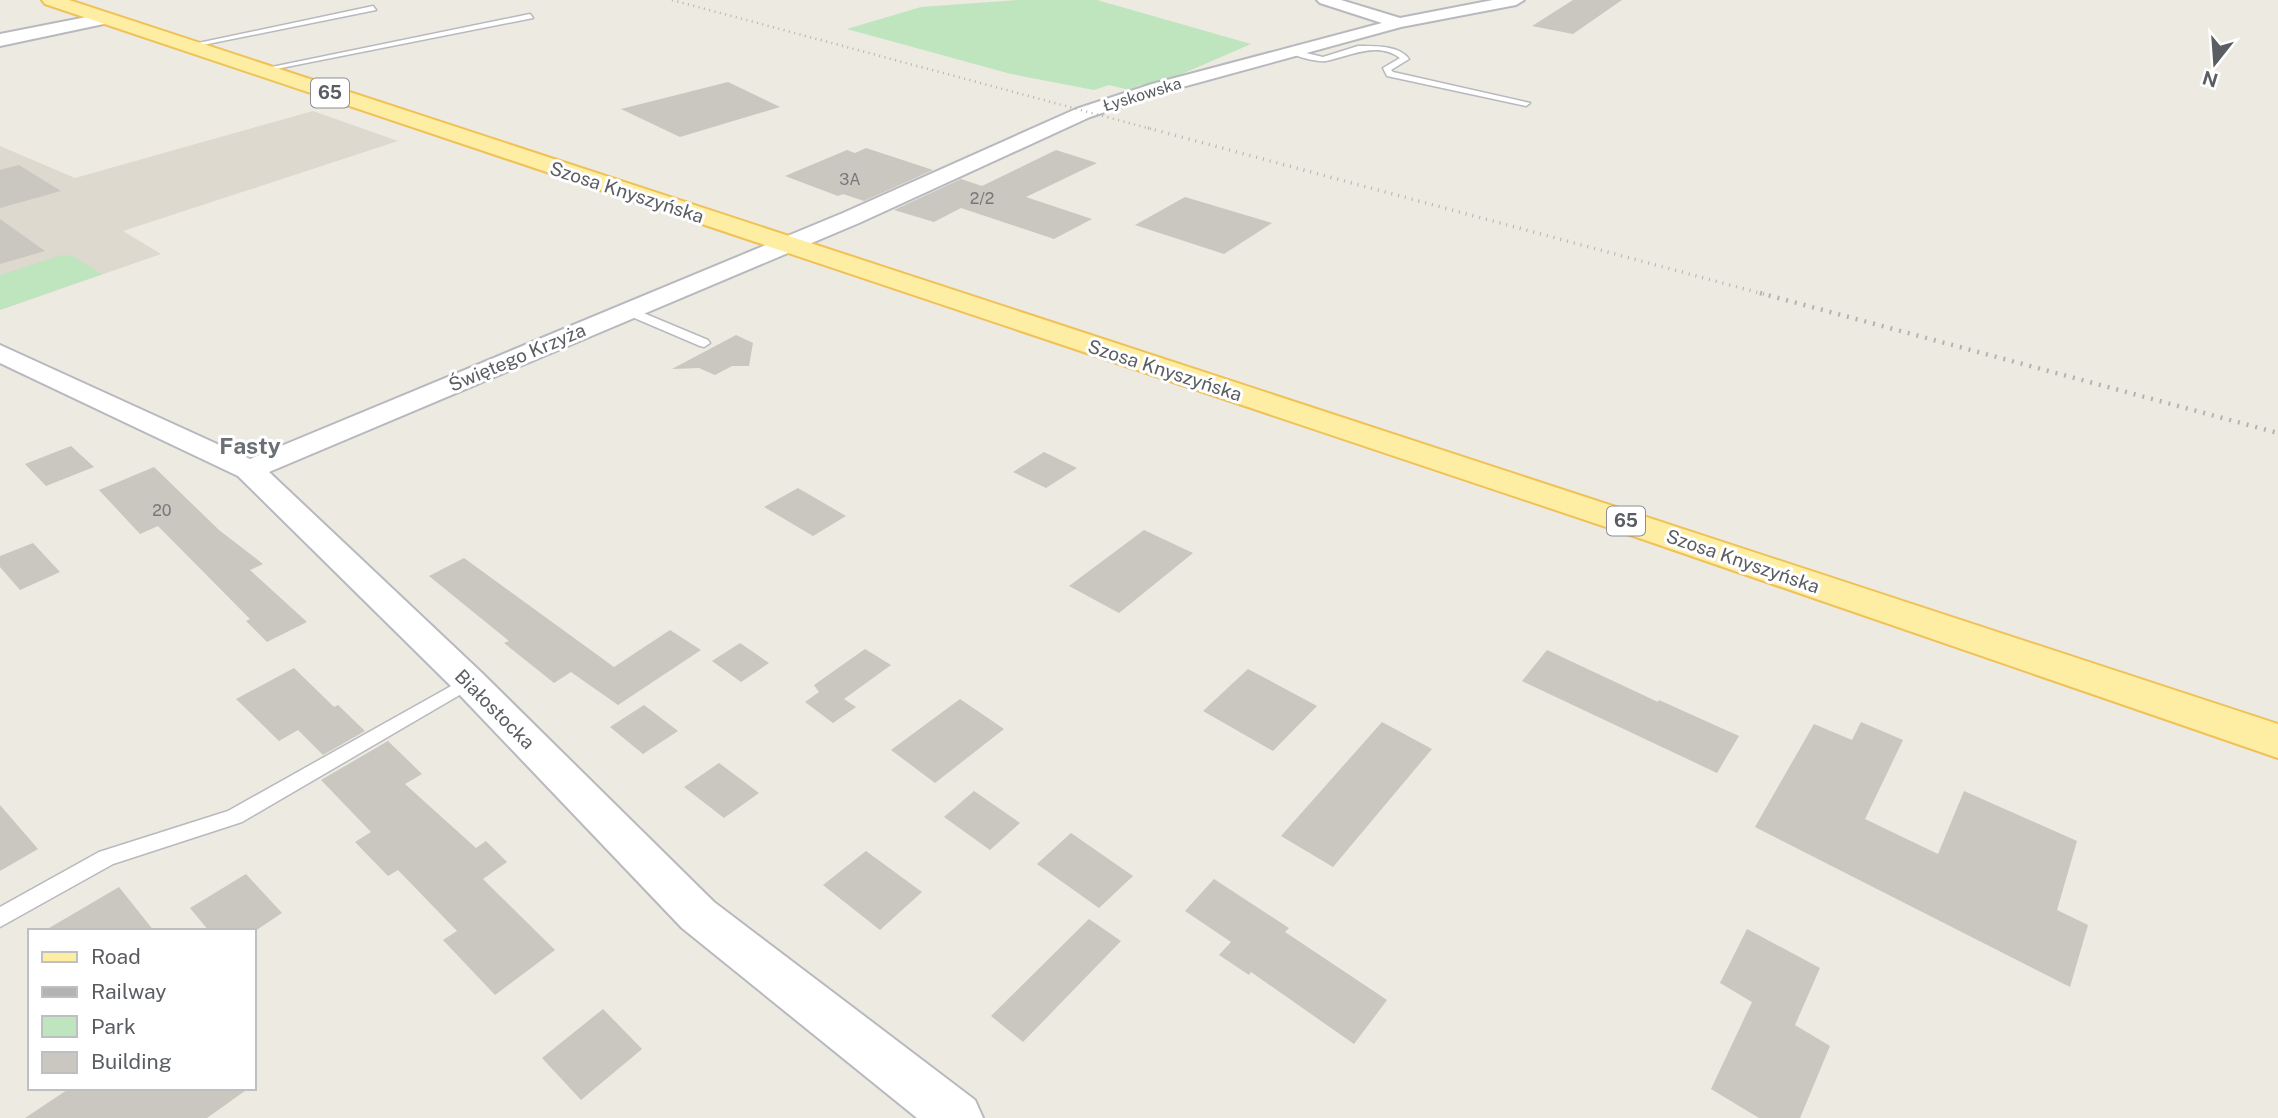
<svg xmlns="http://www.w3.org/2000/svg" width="2278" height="1118" font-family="'Public Sans',sans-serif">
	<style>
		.education { fill: #ddd9cf }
		.green { fill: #bee5bd }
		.building { fill: #cac6c0 }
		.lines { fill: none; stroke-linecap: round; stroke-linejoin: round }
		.service-casing { stroke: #b7b9be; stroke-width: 3 }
		.minor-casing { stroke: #b7b9be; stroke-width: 4 }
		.tertiary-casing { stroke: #b7b9be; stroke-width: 4 }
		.primary-casing { stroke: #f0c157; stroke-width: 4 }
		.service { fill: #fff; fill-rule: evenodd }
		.minor { fill: #fff; fill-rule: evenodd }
		.tertiary { fill: #fff; fill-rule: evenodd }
		.primary { fill: #feeea4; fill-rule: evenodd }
		.rail-far2 { stroke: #b2b3b3; stroke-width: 2.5; stroke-dasharray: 1 4.5; stroke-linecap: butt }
		.rail-far1 { stroke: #b2b3b3; stroke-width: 3.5; stroke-dasharray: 1 6; stroke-linecap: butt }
		.rail { stroke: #b2b3b3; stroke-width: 4.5; stroke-dasharray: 2 7; stroke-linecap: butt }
		.labels { text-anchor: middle; stroke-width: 6; stroke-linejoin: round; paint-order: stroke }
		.far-street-label { font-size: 16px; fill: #5a5e62; stroke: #fff }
		.number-label { font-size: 16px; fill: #76787a }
		.shield { fill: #fff; stroke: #8c8e91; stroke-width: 2 }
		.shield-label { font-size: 18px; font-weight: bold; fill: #5a5e62 }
		.street-label { font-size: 19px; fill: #5a5e62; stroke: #fff }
		.quarter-label { font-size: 23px; font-weight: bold; fill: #6b7074; stroke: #fff }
	</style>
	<rect width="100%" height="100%" fill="#edeae1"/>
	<path class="education" d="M313,111L398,141L123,231L161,254L0,310V146L75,178Z"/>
	<path class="green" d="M1019,0H1097L1251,44L1152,87L1140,85L1129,90L1109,85L1094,90L1011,74L847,29L921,7Z
		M62,255L73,256L102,274L0,310V275Z"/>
	<path class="building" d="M1573,0H1622L1573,34L1532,26Z
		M728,82L780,107L680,137L621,109Z
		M866,148L933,170L864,201L843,194L838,196L785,176L847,150L855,153Z
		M1056,150L1097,163L1026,197L1092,219L1054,239L961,208L934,222L894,210L961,179L982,186Z
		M19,165L61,191L0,208V170Z
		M1185,197L1272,223L1224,254L1135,225Z
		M0,219L45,251L0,264Z
		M736,335L753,343L749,366H732L715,375L699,368L672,369Z
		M71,446L94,467L46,486L25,464Z
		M1044,452L1077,468L1046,488L1013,472Z
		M154,467L219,530L263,564L250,570L307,622L267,642L246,621L250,619L158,526L140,534L99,490Z
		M798,488L846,516L813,536L764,507Z
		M1144,530L1193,553L1119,613L1069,586Z
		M33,543L60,572L20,590L0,567V556Z
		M464,558L614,667L670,630L701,650L618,705L571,672L554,683L504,643L509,641L429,576Z
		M740,643L769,663L741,682L712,661Z
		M865,649L891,665L844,699L856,707L833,723L805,702L819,692L814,685Z
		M1547,650L1658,702L1659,700L1739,736L1717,773L1522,681Z
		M294,668L334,707L338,705L365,731L323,755L298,730L279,741L236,699Z
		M1248,669L1317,706L1273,751L1203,711Z
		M960,699L1004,729L935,783L891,750Z
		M644,705L678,731L643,754L610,727Z
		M1382,722L1432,749L1333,867L1281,836Z
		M1861,722L1903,740L1865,819L1938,854L1964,791L2077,841L2057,910L2088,925L2070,987L1755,827L1814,724L1852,740Z
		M388,741L422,774L405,784L476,848L486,841L507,862L483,879L555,950L495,995L443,940L457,931L398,870L388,876L355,842L371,832L321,780Z
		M719,763L759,793L724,818L684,787Z
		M974,791L1020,823L990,850L944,817Z
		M0,805L38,849L0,871Z
		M1071,833L1133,876L1099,908L1037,864Z
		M866,851L922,892L880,930L823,885Z
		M246,874L282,913L255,931H209L190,908Z
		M1214,879L1289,928L1285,932L1387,1000L1354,1044L1251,972L1249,975L1219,955L1231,942L1185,911Z
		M119,887L154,931H44Z
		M1089,919L1121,941L1023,1042L991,1016Z
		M1747,929L1820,968L1795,1025L1830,1046L1800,1118H1759L1711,1089L1752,1002L1720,983Z
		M603,1009L642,1049L581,1100L542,1058Z
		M70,1088H249L207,1118H25Z"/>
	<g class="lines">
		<defs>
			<path id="service" d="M373,6L376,10L188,48L184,46Z
				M530,14L533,18L261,72L257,70Z
				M1358,46C1374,46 1399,45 1409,59L1391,70L1393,72L1530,103L1526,106L1387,76L1383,68L1400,58C1377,41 1351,56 1326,61C1316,62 1297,57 1289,52L1293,50L1323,57Z
				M629,307L708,340L710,343L704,347L700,346L625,314L623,311Z
				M469,676L475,678L478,682L475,686L242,822L113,864L0,927V907L99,852L228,811Z"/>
			<path id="minor" d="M1317,0H1341L1400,18L1493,0H1524L1516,5L1401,27L1164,92L1090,117L859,223L269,472L482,673L714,902L975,1100L983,1118H917L682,928L456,691L238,476L0,363V345L250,459L843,213L1076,109L1152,84L1382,23L1320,3Z"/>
			<path id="tertiary" d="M107,13L116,18L113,22L0,46V34Z"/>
			<path id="primary" d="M42,0H69L2278,724V758L1642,539L45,4Z"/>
		</defs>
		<use href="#service" class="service-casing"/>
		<use href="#minor" class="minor-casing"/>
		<use href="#tertiary" class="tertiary-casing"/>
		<use href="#primary" class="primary-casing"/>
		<use href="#service" class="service"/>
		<use href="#minor" class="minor"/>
		<use href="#tertiary" class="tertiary"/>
		<use href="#primary" class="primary"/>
		<path class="rail-far2" d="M672,0L1155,130"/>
		<path class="rail-far1" d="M1148,128L1767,295"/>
		<path class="rail" d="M1760,293L2278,433"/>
	</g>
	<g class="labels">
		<g class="far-street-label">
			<text transform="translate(1142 94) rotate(-17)" y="6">Łyskowska</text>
		</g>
		<g class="number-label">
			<text x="850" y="185">3A</text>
			<text x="982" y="204">2/2</text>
			<text x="162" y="516">20</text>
		</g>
		<g class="shield">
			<rect x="311" y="78.5" width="38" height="29" rx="5"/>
			<rect x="1607" y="506.5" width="38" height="29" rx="5"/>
		</g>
		<g class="shield-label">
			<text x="330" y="99">65</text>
			<text x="1626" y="527">65</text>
		</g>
		<g class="street-label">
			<text transform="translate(627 192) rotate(18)" y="7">Szosa Knyszyńska</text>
			<text transform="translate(517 357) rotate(-23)" y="7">Świętego Krzyża</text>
			<text transform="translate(1165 370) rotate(18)" y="7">Szosa Knyszyńska</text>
			<text transform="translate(1743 561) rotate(19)" y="7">Szosa Knyszyńska</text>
			<text transform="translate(495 709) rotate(45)" y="7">Białostocka</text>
		</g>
		<g class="quarter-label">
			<text x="250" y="454">Fasty</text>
		</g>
	</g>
	<rect x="28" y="929" width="228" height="161" fill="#ffffff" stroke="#bdbfc0" stroke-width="2"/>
	<rect x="42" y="952" width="35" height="10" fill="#feeea4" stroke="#bdbfc0" stroke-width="2"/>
	<text x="91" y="964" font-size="21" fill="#5a5e62">Road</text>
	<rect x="42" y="987" width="35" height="10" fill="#b2b3b3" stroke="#bdbfc0" stroke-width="2"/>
	<text x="91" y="999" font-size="21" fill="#5a5e62">Railway</text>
	<rect x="42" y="1016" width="35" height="21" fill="#bee5bd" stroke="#bdbfc0" stroke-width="2"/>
	<text x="91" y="1034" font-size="21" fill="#5a5e62">Park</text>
	<rect x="42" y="1052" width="35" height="21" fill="#cac6c0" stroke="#bdbfc0" stroke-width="2"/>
	<text x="91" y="1069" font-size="21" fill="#5a5e62">Building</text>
	<g transform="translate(2215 63) rotate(197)" stroke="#ffffff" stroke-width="5" paint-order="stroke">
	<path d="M0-5L12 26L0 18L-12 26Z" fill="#5a5e62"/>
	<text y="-10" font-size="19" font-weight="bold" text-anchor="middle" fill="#5a5e62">N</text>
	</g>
</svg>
